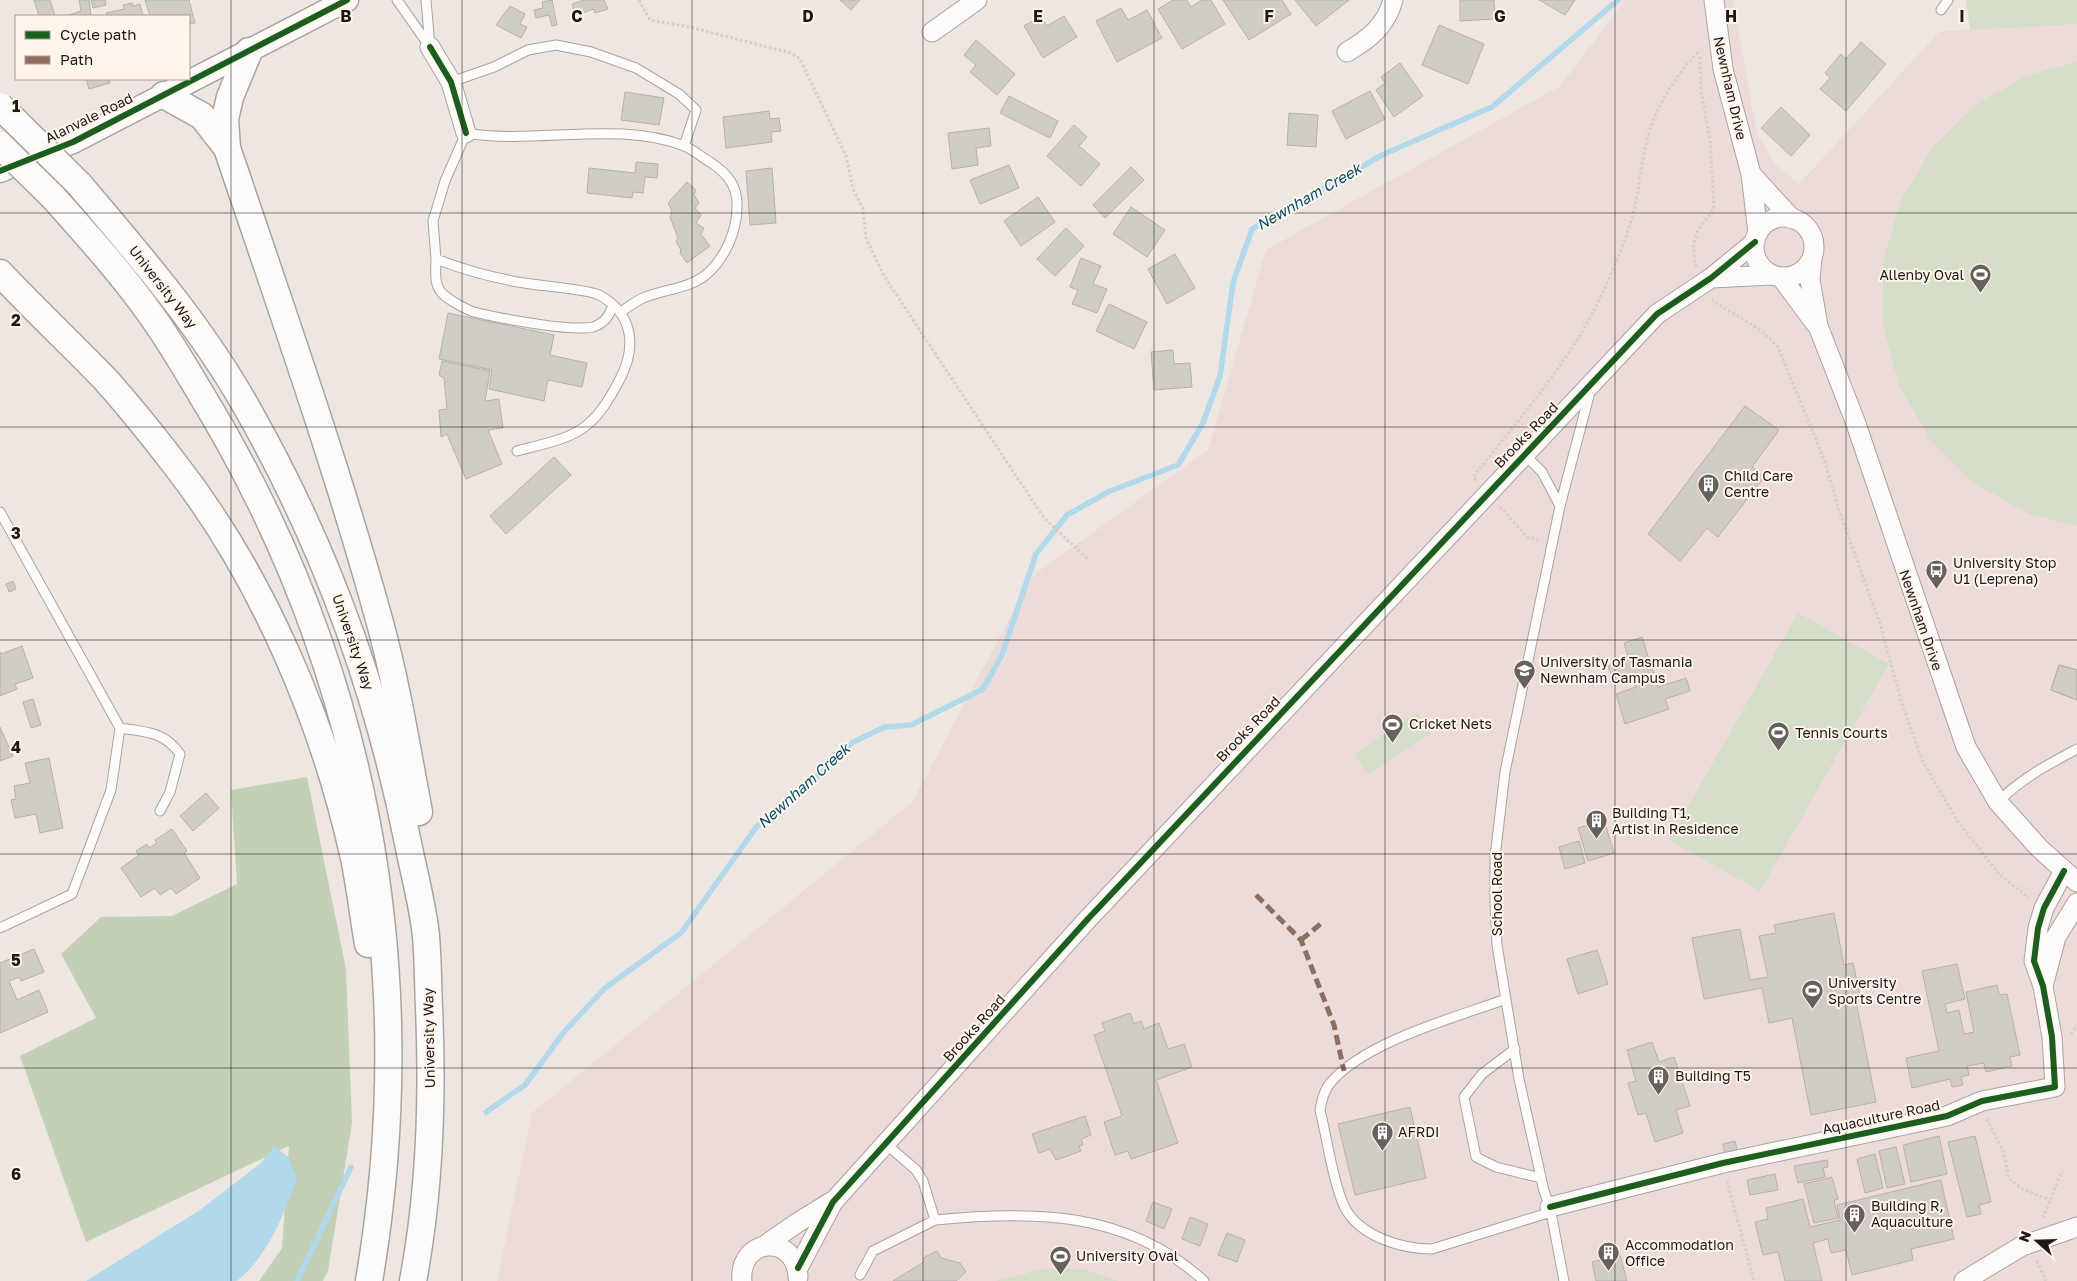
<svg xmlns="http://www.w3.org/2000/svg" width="2077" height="1281" font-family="'Golos Text',sans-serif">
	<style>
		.education { fill: #eddbd9 }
		.green { fill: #d4dec8 }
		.forest { fill: #c2d1b5 }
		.water { fill: #b2d8ec }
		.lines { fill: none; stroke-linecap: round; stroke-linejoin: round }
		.stream { stroke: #b2d8ec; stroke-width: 5.5 }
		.building { fill: #d2ccc7; stroke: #b6b1ac }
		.service-casing { stroke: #aaa4a0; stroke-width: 11 }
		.minor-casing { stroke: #aaa4a0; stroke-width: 21 }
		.tertiary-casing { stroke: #aaa4a0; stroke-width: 25 }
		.secondary-casing { stroke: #aaa4a0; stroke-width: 29 }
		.path { stroke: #d2cfcd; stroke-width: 3; stroke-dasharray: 2.5 2.5; stroke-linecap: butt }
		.service { stroke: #fcfbfa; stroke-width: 9 }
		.minor { stroke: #fcfbfa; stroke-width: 19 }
		.tertiary { stroke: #fcfbfa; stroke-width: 22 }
		.secondary { stroke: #fcfbfa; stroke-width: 26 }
		.secondary-bridge-casing { stroke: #aaa4a0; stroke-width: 29; stroke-linecap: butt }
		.secondary-bridge { stroke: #fcfbfa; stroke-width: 26 }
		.quiet { stroke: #8d6e63; stroke-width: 5; stroke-dasharray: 10 5; stroke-linecap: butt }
		.cycleway-casing { stroke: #fff5eb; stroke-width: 9 }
		.cycleway { stroke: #1b5e20; stroke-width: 6 }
		.grid { fill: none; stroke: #1e1915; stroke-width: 1; stroke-opacity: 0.55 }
		.labels { text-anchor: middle; stroke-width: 4; stroke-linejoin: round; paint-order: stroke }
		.street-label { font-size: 14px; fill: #1e1915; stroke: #fff5eb }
		.poi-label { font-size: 14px; fill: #1e1915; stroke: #fff5eb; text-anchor: start }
		.water-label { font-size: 15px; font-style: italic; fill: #05506f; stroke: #fff5eb }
		.grid-label { font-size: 16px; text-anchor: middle; font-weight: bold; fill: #1e1915; stroke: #fff5eb; stroke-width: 4; stroke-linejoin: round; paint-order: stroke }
	</style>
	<rect width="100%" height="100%" fill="#eee7e1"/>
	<path class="education" d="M1625,0H1733L1757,134L1775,164L1799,184L1940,31L2077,24V1281H497L532,1113L913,801L1031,577L1208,450L1266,250L1560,86Z"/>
	<path class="green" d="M1966,0H2077V24L1970,30Z
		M2077,62V526L2029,514L1975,484L1930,440L1899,385L1883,325V262L1900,202L1932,148L1977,104L2026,76Z
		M1798,613L1889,664L1760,891L1669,840Z
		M1417,712L1431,733L1368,775L1354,754Z
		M1043,1269H1082L1118,1281H996Z"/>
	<path class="forest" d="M307,777L346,969L352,1123L328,1271L323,1281H259L282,1248L289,1146L86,1242L20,1056L96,1018L61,954L101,917L172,916L237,884L231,790Z"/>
	<path class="water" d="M274,1146L288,1157L297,1179C283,1216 268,1256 237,1281H86L200,1210L262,1162Z"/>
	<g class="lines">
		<path class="stream" d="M486,1112L525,1085L564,1032L605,988L681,933L757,826L808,785L853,742L885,727L911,725L983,689L1002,655L1036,554L1067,515L1110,491L1178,465L1203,423L1220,376L1233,283L1252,229L1384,154L1492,107L1618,0
			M297,1281L351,1167"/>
	</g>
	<path class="building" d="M34,0H50L55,16H39Z
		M79,0H89L91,16H66L81,11Z
		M91,0H105L106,5L93,8Z
		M145,0H189L195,23L189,24V16H150Z
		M552,0L557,25L552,26L549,15L536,18L534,10L543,8L542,2Z
		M584,0H604L608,9L595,13L594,9L576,15L572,4Z
		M840,0H860L851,10Z
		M1173,0H1187L1191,7L1202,0H1211L1225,24L1182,49L1158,9Z
		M1223,0H1282L1291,14L1249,40Z
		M1295,0H1349L1316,26Z
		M1460,0H1494L1495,19L1460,21Z
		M1539,0H1575L1565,15Z
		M132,3L133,6L140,4L143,16H107L106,13L124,9L123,5Z
		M510,6L525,14L520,24L527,27L521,38L496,25Z
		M1121,8L1128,20L1147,10L1162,38L1117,62L1096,21Z
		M1041,16L1047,26L1064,16L1077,37L1043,58L1024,26Z
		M1439,25L1484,44L1468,84L1422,65Z
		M976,40L1015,74L997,95L970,72L976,65L964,55Z
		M1861,42L1886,64L1846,111L1820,89L1830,78L1825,73L1841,54L1846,59Z
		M1400,63L1423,96L1394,117L1376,90L1385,83L1381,77Z
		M86,79H109L110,83L89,89Z
		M1370,91L1385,119L1346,139L1332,111Z
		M625,92L664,98L659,125L621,120Z
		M1009,96L1058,121L1050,138L1000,113Z
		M1781,107L1810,135L1791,156L1761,128Z
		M769,111L770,119L779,118L781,131L771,132L772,142L726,148L723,117Z
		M1289,113L1318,115L1316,147L1287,145Z
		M1074,125L1087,137L1079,146L1100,164L1081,186L1047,156Z
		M989,128L991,146L976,148L978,165L952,169L948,133Z
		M636,162L658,164L657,178L645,177L643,193L633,192L632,198L587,193L589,168L635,173Z
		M1009,165L1019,188L980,204L970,180Z
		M1131,167L1144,180L1105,218L1093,205Z
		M772,168L776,223L750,225L746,171Z
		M687,182L696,190L694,195L699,203L695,208L701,215L696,223L704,228L701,234L710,246L687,263L680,253L681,250L676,242L678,238L670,217L672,211L668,203Z
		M1038,197L1055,222L1021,246L1004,221Z
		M1131,207L1165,230L1147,257L1113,234Z
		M1066,228L1084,246L1055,276L1037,259Z
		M1175,254L1195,288L1167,304L1148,269Z
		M1081,258L1101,266L1093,284L1107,289L1097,313L1072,304L1078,290L1070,287Z
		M1109,304L1147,322L1134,349L1096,331Z
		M448,313L554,335L550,355L587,363L582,387L548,380L544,401L489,389L492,370L439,359Z
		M1173,350L1174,364L1190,363L1192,387L1154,390L1151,352Z
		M442,361L490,371L485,401L499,399L503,428L488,430L502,464L466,479L447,434L441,437L439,410L447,409L444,378L439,375Z
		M1745,406L1779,430L1752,467L1764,477L1718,537L1707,528L1680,561L1648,534Z
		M554,457L571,475L506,534L490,516Z
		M13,581L16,589L9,592L6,584Z
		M1642,637L1658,687L1686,678L1690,691L1665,699L1669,709L1625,724L1616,694L1636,687L1633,675L1614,682L1608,666L1629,660L1624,643Z
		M22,646L33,678L15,684L17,689L0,696V652L1,654Z
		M2059,665L2077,670V700L2051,690Z
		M2059,665L2077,670V700L2051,690Z
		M33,699L41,725L31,728L23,702Z
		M0,727L13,756L0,761Z
		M49,758L63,828L40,833L36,814L15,818L11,800L16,799L14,786L30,783L25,763Z
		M206,793L219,808L193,831L180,816Z
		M1604,820L1614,853L1588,861L1578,828Z
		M172,829L187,851L184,853L200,878L176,894L171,888L160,895L155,888L141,897L121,868L139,855L136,851L147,844L149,848L157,843L155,840Z
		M1579,841L1585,863L1565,869L1559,847Z
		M1834,913L1844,965L1853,963L1861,1000L1856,1001L1876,1102L1811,1115L1792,1018L1769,1023L1762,988L1704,999L1692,938L1740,929L1750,980L1768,977L1759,936L1776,933L1774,925Z
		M34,949L44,972L21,981L20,977L9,981L17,1000L39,990L48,1012L0,1033V963Z
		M1597,950L1608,984L1578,994L1567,959Z
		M1957,964L1965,999L1945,1004L1947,1013L1959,1010L1964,1034L1974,1032L1966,992L1997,985L1999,995L2007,994L2020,1055L2010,1057L2012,1066L1986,1072L1984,1063L1967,1066L1969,1075L1961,1077L1963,1085L1952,1087L1950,1079L1912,1088L1906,1058L1939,1051L1922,971Z
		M1130,1013L1134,1024L1141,1021L1144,1029L1159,1023L1168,1049L1184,1044L1192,1067L1156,1080L1178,1143L1131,1159L1128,1151L1115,1155L1104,1122L1122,1116L1094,1035L1105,1031L1102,1023Z
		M1652,1042L1659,1062L1674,1057L1690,1106L1676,1110L1683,1133L1655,1142L1646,1113L1638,1115L1628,1083L1636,1081L1627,1050Z
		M1410,1107L1426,1178L1355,1195L1338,1124Z
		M1085,1116L1091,1135L1081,1139L1083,1145L1079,1146L1081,1151L1056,1160L1050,1149L1039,1153L1032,1134Z
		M1939,1136L1947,1174L1911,1182L1903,1145Z
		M1975,1136L1991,1202L1979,1205L1981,1214L1967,1217L1948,1142Z
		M1735,1141L1738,1153L1725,1155L1723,1144Z
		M1896,1147L1905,1184L1887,1188L1879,1151Z
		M1875,1154L1883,1188L1865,1193L1857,1159Z
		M1827,1160L1828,1167L1823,1168L1825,1177L1798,1183L1794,1166Z
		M1775,1174L1778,1190L1750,1195L1747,1180Z
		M1832,1177L1838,1199L1834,1200L1838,1218L1814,1223L1804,1184Z
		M1941,1180L1954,1239L1911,1249L1913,1260L1852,1275L1846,1250L1831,1253L1828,1239L1813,1243L1822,1281H1785L1778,1252L1763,1255L1755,1222L1768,1219L1766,1208L1803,1199L1810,1227L1840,1220L1837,1205Z
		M1153,1202L1172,1209L1164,1229L1146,1221Z
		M1190,1217L1208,1224L1200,1246L1182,1239Z
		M1227,1233L1245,1240L1237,1262L1218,1255Z
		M937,1251L941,1258L960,1263L966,1272L956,1281H893L924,1262L923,1258Z
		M1620,1255L1627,1281H1596L1592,1262Z"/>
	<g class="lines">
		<defs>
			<path id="service" d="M397,0L430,47
				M426,0L430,47
				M1941,10L1948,0
				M451,82L494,67L528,50L556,45L591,52L636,68L679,94L696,110L684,146
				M436,259C436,272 433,286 444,295C451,301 465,309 474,312C498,318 571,332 593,327C605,323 609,316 613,305
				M517,451C575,436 591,435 620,379C637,346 633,313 599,295C588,289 540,286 524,283C494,278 464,270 436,259L433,221L445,181L466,133C535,145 618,120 684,146C693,149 701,157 710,162C727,173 738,186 737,207C737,231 725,258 707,274C689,289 664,289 643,298C636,301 628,307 621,312
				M1526,456L1542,472L1560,506L1505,772L1495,857V904L1497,945L1519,1079L1544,1191L1550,1207L1564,1281
				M1560,506L1590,392
				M0,512L120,728C145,732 164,731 180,754L170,792L160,811
				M1998,802C2022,778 2047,765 2077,749
				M0,928L72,894L111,790L120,728
				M1506,999C1454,1018 1367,1041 1331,1082C1324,1090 1322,1100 1320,1110C1327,1138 1333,1183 1345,1208C1361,1237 1402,1249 1432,1249L1551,1212
				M1515,1049L1482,1074L1464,1097L1476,1157L1496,1167L1541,1178
				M935,1220C1032,1210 1128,1211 1204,1281
				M860,1275L873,1251L935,1220L923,1181L916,1170L886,1144"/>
			<path id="minor" d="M1714,0L1723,69L1751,174L1758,233
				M932,32L977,0
				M430,47L451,82L466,133
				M1347,52C1369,39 1386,26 1393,0
				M1751,174L1792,219
				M1754 247a30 30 0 1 1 60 0a30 30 0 1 1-60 0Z
				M1812,258L1810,280L1818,326L1855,421L1966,747L1998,802L2039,848L2077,882
				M1781,277L1815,323
				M1711,278L1772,275
				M2043,986L2056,937L2077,903
				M1550,1207L1723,1163L1947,1116L1982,1101L2055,1087L2052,1037L2043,986L2034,961L2038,928L2044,908L2064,871
				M764,1246L797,1223L831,1202
				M798,1268L833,1202L1086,921L1657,314L1711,278L1755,242
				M742,1281C738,1237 796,1233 798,1277
				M1964,1281L2022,1246L2077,1227"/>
			<path id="tertiary" d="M0,171L73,142L347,0"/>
			<path id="secondary" d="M249,51L230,97L225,119L227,148C280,305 336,463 380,623C397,685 407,749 419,812
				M164,95L202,116L227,148
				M79,184C140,256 201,326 247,408C325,545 379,694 409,848C415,877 423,907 426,936C428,960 428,984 429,1008C433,1099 430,1191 413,1281
				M53,197C88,236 124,276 154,319C171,343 186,369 201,394C366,664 422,970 369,1281
				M0,273C34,309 70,343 105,379C130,407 154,437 177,467C263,578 324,722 354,858C360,887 363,915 368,944"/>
		</defs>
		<use href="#service" class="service-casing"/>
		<use href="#minor" class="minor-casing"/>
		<use href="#tertiary" class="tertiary-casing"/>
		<use href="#secondary" class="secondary-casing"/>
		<path class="path" d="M639,0L650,20L690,27L791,53L800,59L846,156L853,189L863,209L866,238L884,276L1044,518L1089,560
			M1696,267L1693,248L1697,232L1714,208L1710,139L1701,91L1700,55
			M1712,299L1716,303L1762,331L1778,347L1824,459L1839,510L1880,624L1902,704L1923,762L1958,822L2000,875L2029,898
			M1476,480L1473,477C1519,419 1572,360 1603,292C1614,267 1626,241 1633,214C1640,188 1641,159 1649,133C1659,101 1677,74 1700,50
			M1500,507L1527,537L1540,540
			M2071,1034L2077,1025
			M1987,1119L2004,1153L2009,1179L2024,1190L2051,1200
			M1727,1181L1754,1281
			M2043,1218L2062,1171
			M2037,1261L2046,1281"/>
		<use href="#service" class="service"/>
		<use href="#minor" class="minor"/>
		<use href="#tertiary" class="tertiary"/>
		<use href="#secondary" class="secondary"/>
		<defs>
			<path id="secondary-bridge" d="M0,106L79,184
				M0,145L53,197"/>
		</defs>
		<use href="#secondary-bridge" class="secondary-bridge-casing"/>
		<use href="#secondary-bridge" class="secondary-bridge"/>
		<path class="quiet" d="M1256,895L1301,940L1334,1025L1344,1071
			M1301,940L1323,922"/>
		<defs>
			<path id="cycleway" d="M430,47L451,82L466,133
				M0,171L73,142L347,0
				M1550,1207L1723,1163L1947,1116L1982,1101L2055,1087L2052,1037L2043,986L2034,961L2038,928L2044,908L2064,871
				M798,1268L833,1202L1086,921L1657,314L1711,278L1755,242"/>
		</defs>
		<use href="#cycleway" class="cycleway-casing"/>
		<use href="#cycleway" class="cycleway"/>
	</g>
	<path class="grid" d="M231,0V1281M462,0V1281M692,0V1281M923,0V1281M1154,0V1281M1385,0V1281M1615,0V1281M1846,0V1281M0,213H2077M0,427H2077M0,640H2077M0,854H2077M0,1068H2077"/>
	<defs>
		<symbol id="stadium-pin" viewBox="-11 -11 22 30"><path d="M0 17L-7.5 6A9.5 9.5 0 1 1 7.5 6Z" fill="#67615c" stroke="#fff5eb"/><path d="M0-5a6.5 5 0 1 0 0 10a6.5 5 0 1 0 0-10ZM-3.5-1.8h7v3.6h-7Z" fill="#fff"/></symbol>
		<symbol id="building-pin" viewBox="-11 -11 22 30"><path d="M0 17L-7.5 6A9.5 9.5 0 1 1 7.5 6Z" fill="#67615c" stroke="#fff5eb"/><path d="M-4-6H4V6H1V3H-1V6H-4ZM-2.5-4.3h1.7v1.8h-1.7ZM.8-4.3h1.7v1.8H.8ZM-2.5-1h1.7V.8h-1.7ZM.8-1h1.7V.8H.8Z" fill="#fff"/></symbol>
		<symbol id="bus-pin" viewBox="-11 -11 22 30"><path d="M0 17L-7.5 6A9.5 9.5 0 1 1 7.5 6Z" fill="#67615c" stroke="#fff5eb"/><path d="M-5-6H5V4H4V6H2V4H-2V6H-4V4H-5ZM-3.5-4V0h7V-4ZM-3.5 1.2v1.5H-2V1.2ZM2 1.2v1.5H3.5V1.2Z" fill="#fff"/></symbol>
		<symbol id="university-pin" viewBox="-11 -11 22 30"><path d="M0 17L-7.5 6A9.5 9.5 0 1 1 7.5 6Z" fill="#67615c" stroke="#fff5eb"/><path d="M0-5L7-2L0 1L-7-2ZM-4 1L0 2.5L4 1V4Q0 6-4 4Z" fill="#fff"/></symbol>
	</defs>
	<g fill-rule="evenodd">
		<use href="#stadium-pin" x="1968" y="262" width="25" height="34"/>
		<use href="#building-pin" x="1696" y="472" width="25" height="34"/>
		<use href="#bus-pin" x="1924" y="558" width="25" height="34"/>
		<use href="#university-pin" x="1512" y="658" width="25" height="34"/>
		<use href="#stadium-pin" x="1380" y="712" width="25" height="34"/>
		<use href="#stadium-pin" x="1766" y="720" width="25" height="34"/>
		<use href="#building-pin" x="1584" y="808" width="25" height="34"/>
		<use href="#stadium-pin" x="1800" y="978" width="25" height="34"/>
		<use href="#building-pin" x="1646" y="1064" width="25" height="34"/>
		<use href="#building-pin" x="1370" y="1120" width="25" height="34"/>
		<use href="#building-pin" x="1842" y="1202" width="25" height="34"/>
		<use href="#building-pin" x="1596" y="1240" width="25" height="34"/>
		<use href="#stadium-pin" x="1048" y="1244" width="25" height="34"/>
	</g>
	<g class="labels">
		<g class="street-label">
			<text transform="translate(1730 88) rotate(77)" y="5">Newnham Drive</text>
			<text transform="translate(89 118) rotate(-26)" y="5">Alanvale Road</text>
			<text transform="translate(163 287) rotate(52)" y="5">University Way</text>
			<text transform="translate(1526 435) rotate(-46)" y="5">Brooks Road</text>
			<text transform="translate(1921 620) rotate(71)" y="5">Newnham Drive</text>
			<text transform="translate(353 642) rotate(71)" y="5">University Way</text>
			<text transform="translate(1248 729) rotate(-46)" y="5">Brooks Road</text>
			<text transform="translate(1497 894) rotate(-90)" y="5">School Road</text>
			<text transform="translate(974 1028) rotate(-48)" y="5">Brooks Road</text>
			<text transform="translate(429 1038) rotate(-91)" y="5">University Way</text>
			<text transform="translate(1881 1117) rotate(-12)" y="5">Aquaculture Road</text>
		</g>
		<g class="poi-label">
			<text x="1964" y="280" text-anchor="end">Allenby Oval</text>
			<text x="1724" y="481">Child Care<tspan x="1724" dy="16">Centre</tspan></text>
			<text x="1953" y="568">University Stop<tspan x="1953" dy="16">U1 (Leprena)</tspan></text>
			<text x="1540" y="667">University of Tasmania<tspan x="1540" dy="16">Newnham Campus</tspan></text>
			<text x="1409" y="729">Cricket Nets</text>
			<text x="1795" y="738">Tennis Courts</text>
			<text x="1612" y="818">Building T1,<tspan x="1612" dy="16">Artist in Residence</tspan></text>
			<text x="1828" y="988">University<tspan x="1828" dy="16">Sports Centre</tspan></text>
			<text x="1675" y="1081">Building T5</text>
			<text x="1398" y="1137">AFRDI</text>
			<text x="1871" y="1211">Building R,<tspan x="1871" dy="16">Aquaculture</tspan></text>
			<text x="1625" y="1250">Accommodation<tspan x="1625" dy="16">Office</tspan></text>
			<text x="1076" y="1261">University Oval</text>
		</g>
		<g class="water-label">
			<text transform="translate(1309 197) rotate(-30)" y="5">Newnham Creek</text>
			<text transform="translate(804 786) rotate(-42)" y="5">Newnham Creek</text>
		</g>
	</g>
	<g class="grid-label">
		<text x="346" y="22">B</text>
		<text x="577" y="22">C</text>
		<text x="808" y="22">D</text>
		<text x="1038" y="22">E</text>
		<text x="1269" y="22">F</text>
		<text x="1500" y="22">G</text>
		<text x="1731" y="22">H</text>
		<text x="1962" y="22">I</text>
		<text x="16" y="112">1</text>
		<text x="16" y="326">2</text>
		<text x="16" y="539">3</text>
		<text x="16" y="753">4</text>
		<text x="16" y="966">5</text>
		<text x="16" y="1180">6</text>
	</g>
	<rect x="15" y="15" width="175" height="65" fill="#fff5eb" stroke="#a59d95"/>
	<rect x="25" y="31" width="25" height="8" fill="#1b5e20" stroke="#a59d95"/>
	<text x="60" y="40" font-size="15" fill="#1e1915">Cycle path</text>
	<rect x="25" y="56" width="25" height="8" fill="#8d6e63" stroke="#a59d95"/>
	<text x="60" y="65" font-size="15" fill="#1e1915">Path</text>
	<g transform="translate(2037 1241) rotate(290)" stroke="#fff5eb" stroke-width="4" paint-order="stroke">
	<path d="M0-4L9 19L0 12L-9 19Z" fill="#1e1915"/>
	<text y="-8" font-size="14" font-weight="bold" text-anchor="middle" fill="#1e1915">N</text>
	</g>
</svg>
